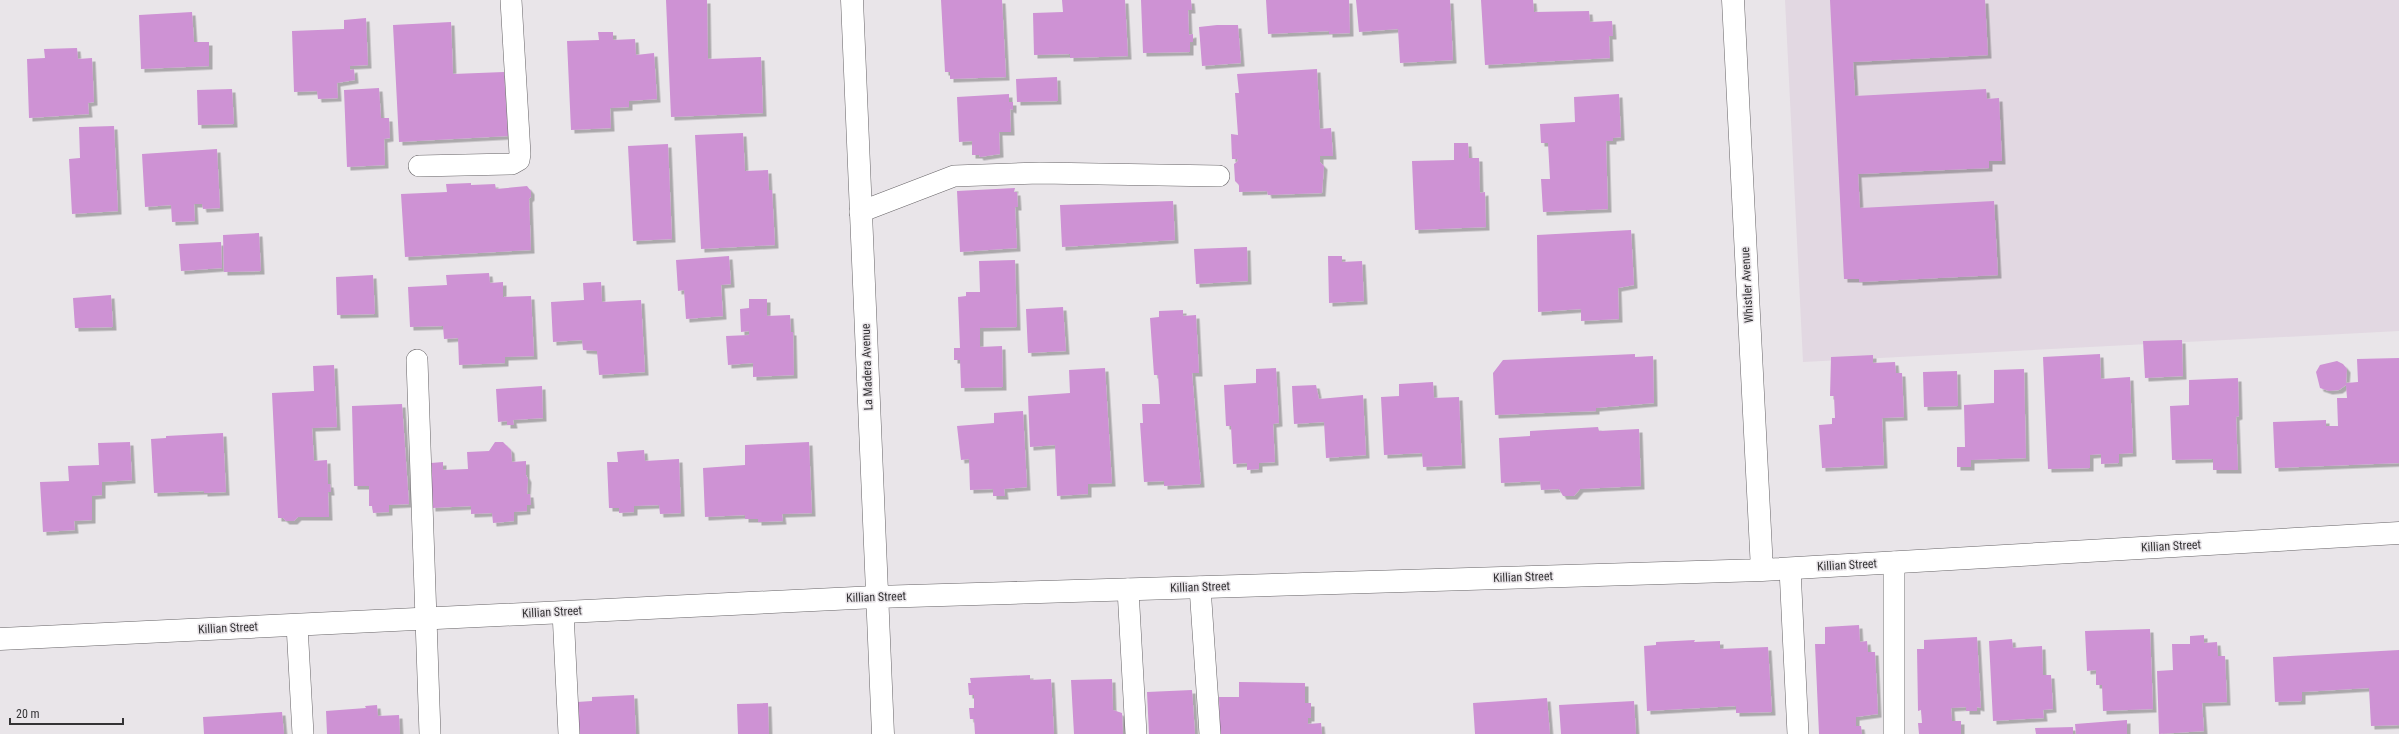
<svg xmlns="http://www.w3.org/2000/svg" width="2399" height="734" font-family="'Roboto Condensed',sans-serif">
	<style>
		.built { fill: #e2d8e2 }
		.building { fill: #ce92d4; filter: url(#shadow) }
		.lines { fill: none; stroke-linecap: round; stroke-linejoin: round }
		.lane-casing { stroke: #676467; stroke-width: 22 }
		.street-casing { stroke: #676467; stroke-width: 23 }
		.lane { stroke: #fff; stroke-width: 21 }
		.street { stroke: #fff; stroke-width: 22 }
		.labels { text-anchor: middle; stroke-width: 3; stroke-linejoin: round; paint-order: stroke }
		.street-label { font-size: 12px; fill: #343335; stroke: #e9e5e9 }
	</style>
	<defs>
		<filter id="shadow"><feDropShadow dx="3.5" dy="3.5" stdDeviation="0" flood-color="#0004"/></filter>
	</defs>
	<rect width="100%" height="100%" fill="#e9e5e9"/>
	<path class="built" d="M1785,0H2399V331L1803,362Z"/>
	<path class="building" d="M666,0H707L708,59L761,57L763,113L671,117Z
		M941,0H1002L1006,77L950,79V72H945Z
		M1062,0H1125L1128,56L1070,58V54L1034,55L1033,13L1063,12Z
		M1141,0H1191L1192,10H1188L1189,35L1193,34V42H1190V52L1143,53Z
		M1266,0H1349L1350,33L1329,34V31L1268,34Z
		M1356,0H1450L1453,60L1400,63L1398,29L1359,32Z
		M1481,0H1533L1534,12L1589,11L1590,22L1612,21L1613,36H1609L1610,58L1485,65Z
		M1830,0H1985L1988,55L1853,62L1855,96L1986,89L1987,99L1999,98L2002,161H1989V168L1858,174L1860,208L1994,201L1998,275L1859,282V279H1844Z
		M192,12L194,42H209V66L141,69L139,15Z
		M366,18L368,65L350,66V70L354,69L355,80L337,83L338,98L318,99L317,91L294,92L292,31L344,29V20Z
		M451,22L453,74L504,72L508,136L399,142L393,25Z
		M1217,25H1238L1241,63L1202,66L1199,27Z
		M598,32H613V40L635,39L636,55L654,53L657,99L629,101V107L610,108L611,128L571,130L567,41L599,40Z
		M77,48L78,59L92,58L94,102L88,103L89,114L29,118L27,59L45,58L44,49Z
		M1317,69L1320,129L1331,128L1333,156H1320V162L1324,166L1322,193L1268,195L1267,191L1239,192V185L1235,181L1234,164L1238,161L1237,159H1232L1231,134L1238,135L1235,93H1239L1237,74Z
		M1057,77L1058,101L1017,102L1016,79Z
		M379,88L381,118H389L390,138L384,139L385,165L347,167L344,90Z
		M232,89L234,124L198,125L197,90Z
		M1009,94V102H1013V110L1010,109L1011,132H999L1000,154L980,157L979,155H972V141L959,142L957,97Z
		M1619,94L1621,137L1613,138V141H1606L1608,209L1543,212L1541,179H1550L1548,143H1541L1540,124L1575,122L1574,97Z
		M114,126L118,211L72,214L69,159L80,158L79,127Z
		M743,133L745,171L768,170L769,190H772L775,245L701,249L695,135Z
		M1454,143H1468L1469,158H1479L1480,193L1485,192L1486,227L1415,230L1412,161L1454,160Z
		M668,144L672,239L633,241L628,146Z
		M217,149L220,208L203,209L202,204H194L195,221L172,222L171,205L145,207L142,154Z
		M471,183V185L495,184L496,189L527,186L531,191V197L529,199L531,250L405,257L401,194L447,192L446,184Z
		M1015,188L1014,192H1017L1018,207H1015L1017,248L960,252L957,191Z
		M1173,201L1175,240L1062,247L1060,205Z
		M1631,230L1634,285L1618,288L1619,319L1581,321V309L1538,312L1537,235Z
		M259,233L261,271L224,272L223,235Z
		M221,242L222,268L181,271L179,244Z
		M1247,247L1248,281L1196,284L1194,249Z
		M729,256L731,284L721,285L723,316L686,319L684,290L678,291L676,260Z
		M1328,256H1342V262L1362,261L1364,301L1329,303Z
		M1015,260L1017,327L980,328V347L1002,346L1003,387L961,388L960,360H954V348H960L958,297L966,296V292H980L979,261Z
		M489,273L490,283L503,282V297L531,296L534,356L505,357V363L459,365L458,338L444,339L443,326L410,327L408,287L447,285L446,275Z
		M373,275L375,314L337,315L336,277Z
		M601,282L602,302L641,300L645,372L599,375L597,351L583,350L582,340L553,342L551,302L584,300L583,283Z
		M111,295L113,327L75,328L73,298Z
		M749,299H767V316L790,315L791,332H793L794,375L753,377V363L728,365L726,336L749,335V331L741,332L740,309L749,308Z
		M1063,307L1066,351L1028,353L1026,309Z
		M1183,310V316L1196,315L1199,373H1192L1201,484L1164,486V481L1144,482L1140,423H1143L1142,404H1160L1158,375H1154L1150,318L1159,317V311Z
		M2182,340L2183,376L2145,378L2143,341Z
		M1635,354V357L1653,356L1654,403L1596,408V411L1495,415L1493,373L1503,360Z
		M2100,354L2101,379L2130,377L2133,453L2119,454V463L2101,464V454L2090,455V468L2048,469L2043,357Z
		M1873,355V363L1895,362L1896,373H1902L1904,417L1882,418L1884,465L1822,468L1819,425L1832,424V418H1835L1834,396H1830L1831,357Z
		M2399,358V463L2275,468L2273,422L2326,420V426H2338L2337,398H2347L2346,385L2339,390L2329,391L2320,388L2316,372L2320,365L2337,361L2343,364L2347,369L2346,383L2358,382L2357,359Z
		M334,365L337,427L312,428L314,461L327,460L328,484H330L331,492H328L329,517H298L294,521H286L283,518H278L272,393L314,391L313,366Z
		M1105,368L1112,483L1088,484V494L1057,496L1055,445L1030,447L1028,396L1070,393L1069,370Z
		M1276,368L1279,423L1273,424L1275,462L1259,463V469L1247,470V463L1233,464L1231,426H1226L1224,385L1256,383V369Z
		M2024,369L2026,458L1971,460V467H1957V447H1965L1964,405L1994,403V370Z
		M1957,371L1958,406L1924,407L1923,372Z
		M2238,378L2239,416L2236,417L2238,470H2213V459L2172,460L2170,406L2189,405V380Z
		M1433,382L1434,398L1459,397L1462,465L1423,467L1422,453L1384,455L1381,397L1399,396V384Z
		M1316,385L1319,399L1363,395L1366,455L1326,458L1324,422L1294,424L1292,386Z
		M542,386L543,418L513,420L514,425H507V421L498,422L496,389Z
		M402,404L409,504L389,505V512L373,513L372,506H369V486H354L352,406Z
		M1023,411L1027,487L1004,489L1005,496H993V489L970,490L969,459L961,460L957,426L994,423V413Z
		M1598,427L1599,431L1639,429L1641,486L1580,489L1574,496H1563L1559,489L1541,490L1540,481L1501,483L1499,438L1530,436V431Z
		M223,433L226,492L204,493V491L154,493L151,439L166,438V436Z
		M130,442L132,480L102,482V495L92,496V520L74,521L75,530L43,532L40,482L69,481L68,466L99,465L98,443Z
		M495,442H503L511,450L512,462L526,461V475L528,479L527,494H530L531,505H527V511L514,512V521L493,523L492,513L471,514V506L432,508L430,470H432L431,463L443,462V470L468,469L467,452L489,451Z
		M809,442L812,513L782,514L783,521L758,522V519H745V515L705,517L703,468L745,465V445Z
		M644,450L645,461L679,459L681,513L660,514L659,505L634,506V512L619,513V508H609L607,462H618L617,452Z
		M1859,625L1860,642L1867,641L1868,652H1875L1878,714L1856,717V726H1861L1862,734H1819L1815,644H1825V627Z
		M2150,629L2153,709L2103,711L2102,685H2096V670L2087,671L2085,631Z
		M2204,635V643L2217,642L2218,656H2225L2227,702L2202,703L2204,731L2159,734L2157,671L2173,670L2172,644H2190V636Z
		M1977,637L1981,708L1977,707V711H1966V707L1951,708L1952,721H1961V734H1919L1918,723H1922L1921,710L1918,711L1917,649H1924V640Z
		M2012,639L2013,648L2042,646L2043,675H2051L2053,709L2043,710L2044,718L1993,721L1989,641Z
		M1695,640L1694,642L1720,641V649L1768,647L1772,712L1736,713V706L1647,711L1644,646L1656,645V642Z
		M2399,650V725L2371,726L2369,688L2302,692V701L2275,702L2273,657Z
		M1030,675V680L1051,679L1054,734H975L974,719H970L969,708H974V695H969L968,683H971L970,678Z
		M1112,679L1113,710L1122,713L1123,734H1074L1071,680Z
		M1239,682L1305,683V703H1311V718H1308V724L1321,723L1322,734H1220L1219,697H1239Z
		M1192,690L1195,734H1149L1147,692Z
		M634,695L636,734H578L577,702L592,701V697Z
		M1547,698L1550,734H1475L1473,703Z
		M1634,701L1636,734H1561L1559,705Z
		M768,703L769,734H738L737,704Z
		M377,705L378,716L399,715L400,734H327L326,711L366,708L365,706Z
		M282,712L284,734H204L203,717Z
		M2127,720V734H2076L2075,724Z
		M2073,727V734H2036L2035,728Z"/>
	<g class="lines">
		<defs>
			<path id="lane" d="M419,166L512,164L519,160L520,154L511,0
				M860,212L954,176L1040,173L1219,176
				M417,360L430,734
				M1790,569L1798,734
				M1200,587L1210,734
				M1128,589L1136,734
				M563,612L569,734
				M297,625L303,734
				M1894,734V562"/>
			<path id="street" d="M852,0L883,734
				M1733,0L1762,570
				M0,639L876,597L1762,570L2399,533"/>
		</defs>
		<use href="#lane" class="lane-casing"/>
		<use href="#street" class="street-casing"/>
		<use href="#lane" class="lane"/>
		<use href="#street" class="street"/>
	</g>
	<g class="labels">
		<g class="street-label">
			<text transform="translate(1747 285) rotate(-93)" y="4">Whistler Avenue</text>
			<text transform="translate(867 367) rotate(-92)" y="4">La Madera Avenue</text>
			<text transform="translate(2171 546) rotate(-3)" y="4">Killian Street</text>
			<text transform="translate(1847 565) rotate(-3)" y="4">Killian Street</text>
			<text transform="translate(1523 577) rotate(-2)" y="4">Killian Street</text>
			<text transform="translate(1200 587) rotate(-2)" y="4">Killian Street</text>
			<text transform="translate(876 597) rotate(-2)" y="4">Killian Street</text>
			<text transform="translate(552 612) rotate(-3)" y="4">Killian Street</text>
			<text transform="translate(228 628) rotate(-3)" y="4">Killian Street</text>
		</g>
	</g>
	<path d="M10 718v6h113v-6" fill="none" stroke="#343335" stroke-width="2"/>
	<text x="16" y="718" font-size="12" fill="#343335" stroke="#e9e5e9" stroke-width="3" paint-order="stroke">20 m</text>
</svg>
